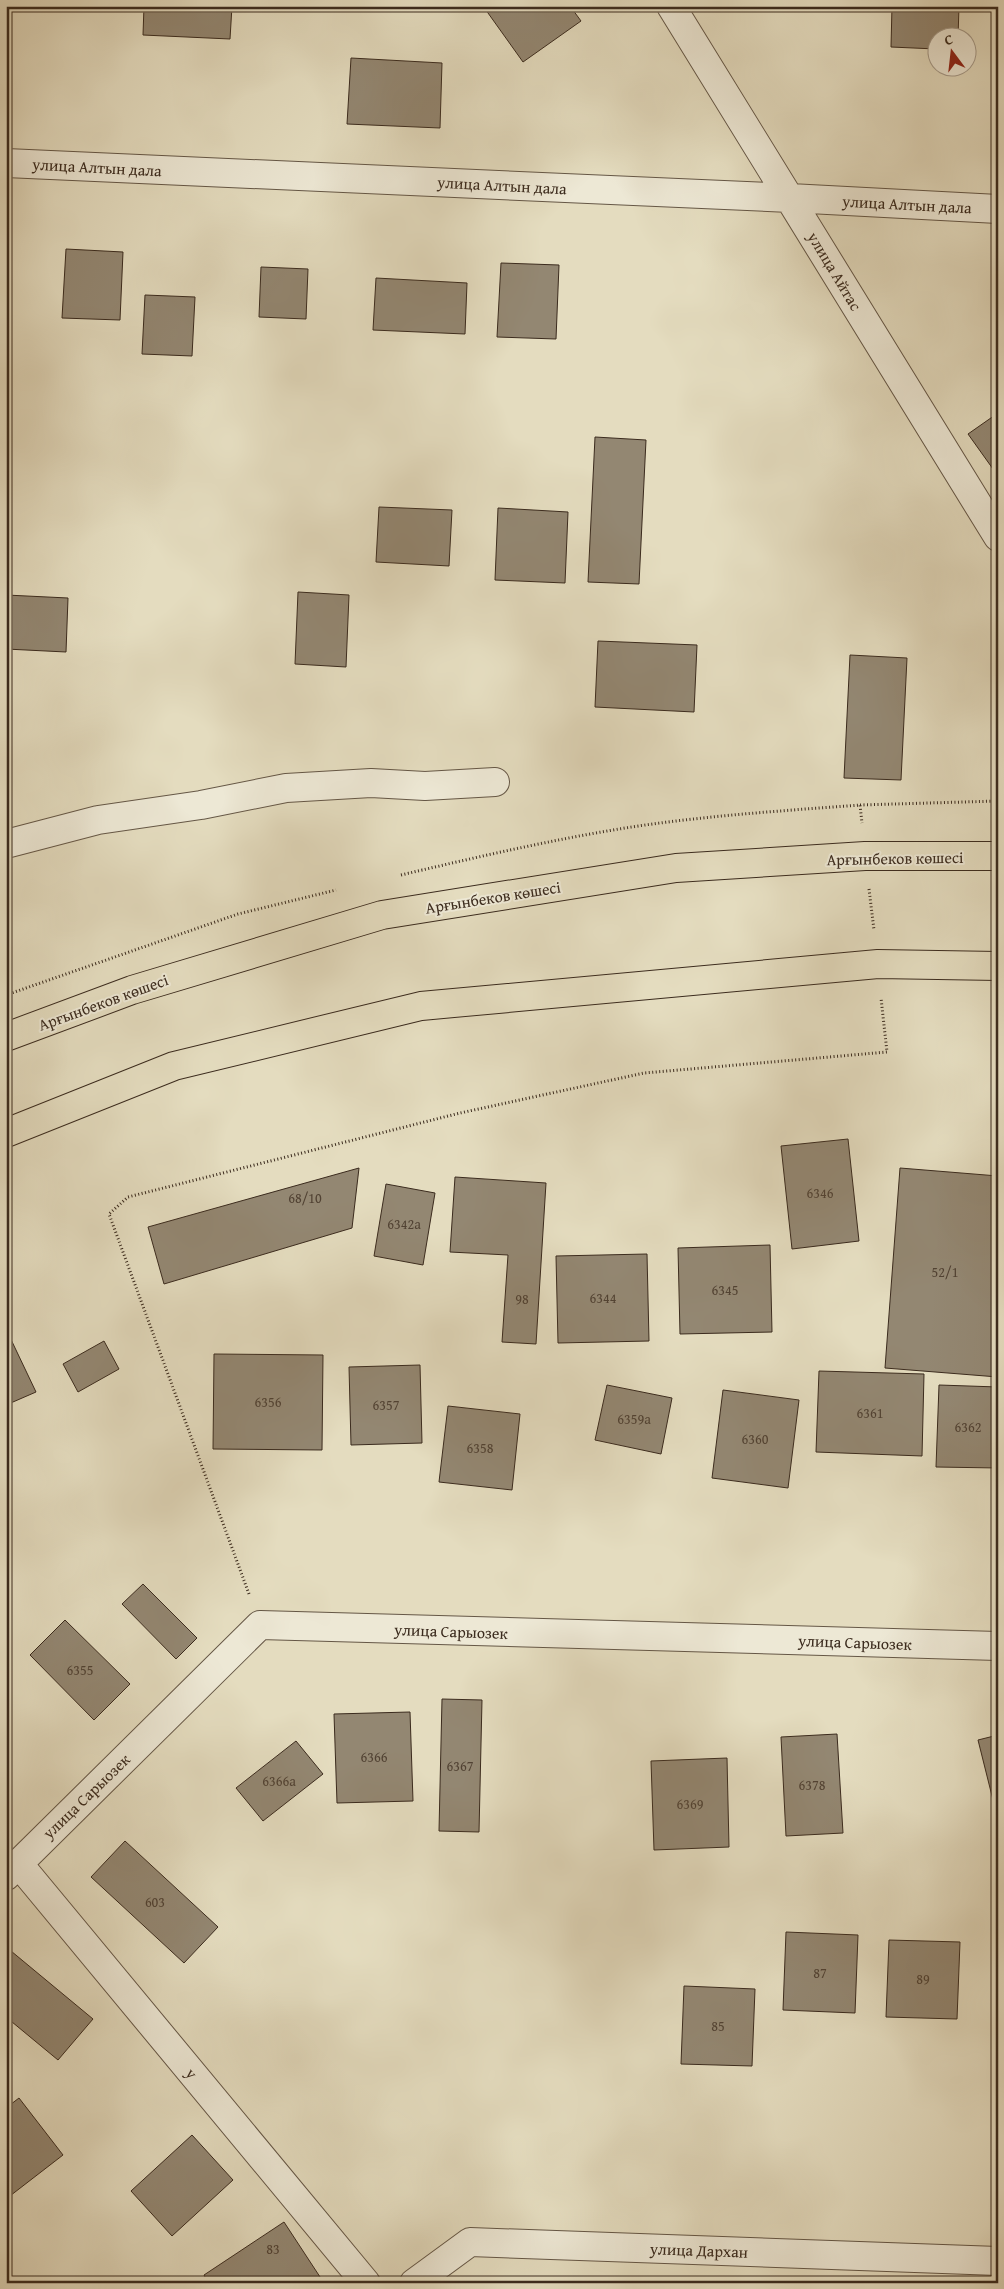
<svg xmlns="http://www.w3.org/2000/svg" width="1004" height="2289" font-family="'Gentium Book Plus',serif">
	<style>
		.building { fill: #938772; stroke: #3b2b1e }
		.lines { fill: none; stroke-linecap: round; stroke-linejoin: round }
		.minor-casing { stroke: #655746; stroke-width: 30 }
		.primary-casing { stroke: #3b2b1e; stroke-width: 30 }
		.path { stroke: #3b2b1e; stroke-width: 3; stroke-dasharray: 1 2.5; stroke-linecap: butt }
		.minor { stroke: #ede8d5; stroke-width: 28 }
		.primary { stroke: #e4dcbf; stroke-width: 28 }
		.labels { text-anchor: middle; stroke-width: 4; stroke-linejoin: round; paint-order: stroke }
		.number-label { font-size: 14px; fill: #514233 }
		.street-label { font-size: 16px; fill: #3b2b1e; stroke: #ede8d5 }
	</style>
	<rect width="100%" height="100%" fill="#e4dcbf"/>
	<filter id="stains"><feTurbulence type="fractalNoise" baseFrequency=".004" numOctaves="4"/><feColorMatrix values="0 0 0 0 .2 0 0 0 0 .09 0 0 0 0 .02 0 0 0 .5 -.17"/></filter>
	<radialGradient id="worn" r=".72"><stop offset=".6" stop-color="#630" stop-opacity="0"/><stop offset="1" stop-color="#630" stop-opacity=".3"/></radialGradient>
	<path class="building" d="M144,6H232L230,39L143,35Z
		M483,6H570L581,21L523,62Z
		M892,6H959L958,38H936V49L891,47Z
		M351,58L442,63L440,128L347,124Z
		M6,235H11L8,302H6Z
		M66,249L123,252L120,320L62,318Z
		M501,263L559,265L556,339L497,337Z
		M261,267L308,269L306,319L259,317Z
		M376,278L467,283L465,334L373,330Z
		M145,295L195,297L192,356L142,354Z
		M998,413V476L968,434Z
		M595,437L646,440L639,584L588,582Z
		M379,507L452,510L449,566L376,562Z
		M498,508L568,512L565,583L495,580Z
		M298,592L349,595L346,667L295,664Z
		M6,595L68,598L66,652L6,649Z
		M598,641L697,645L694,712L595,707Z
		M850,655L907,658L901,780L844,778Z
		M848,1139L859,1241L792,1249L781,1146Z
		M359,1168L352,1228L164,1284L148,1227Z
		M900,1168L998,1176V1377L885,1368Z
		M455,1177L546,1183L536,1344L502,1342L508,1255L450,1252Z
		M386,1184L435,1193L423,1265L374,1256Z
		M770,1245L772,1332L680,1334L678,1248Z
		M647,1254L649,1341L558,1343L556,1256Z
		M6,1329L36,1392L6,1405Z
		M104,1341L119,1369L78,1392L63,1364Z
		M214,1354L323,1355L322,1450L213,1449Z
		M420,1365L422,1443L351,1445L349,1367Z
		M819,1371L924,1374L922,1456L816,1452Z
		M607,1385L672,1398L661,1454L595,1440Z
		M939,1385L998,1387V1468L936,1467Z
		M723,1390L799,1400L788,1488L712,1478Z
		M448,1406L520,1414L512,1490L439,1482Z
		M143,1584L197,1638L176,1659L122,1604Z
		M65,1620L130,1684L94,1720L30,1655Z
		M442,1699L482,1700L479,1832L439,1831Z
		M410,1712L413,1801L337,1803L334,1714Z
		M837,1734L843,1833L786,1836L781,1737Z
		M998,1735V1820L978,1740Z
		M296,1741L323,1774L263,1821L236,1788Z
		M727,1758L729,1847L654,1850L651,1761Z
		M125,1841L218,1927L184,1963L91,1877Z
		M786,1932L858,1935L855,2013L783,2010Z
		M889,1940L960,1942L957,2019L886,2017Z
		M11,1951L93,2019L58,2060L6,2017V1957Z
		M684,1986L755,1989L752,2066L681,2064Z
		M19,2098L63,2155L6,2199V2108Z
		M192,2135L233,2180L172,2236L131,2191Z
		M284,2222L324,2283H208L204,2275Z"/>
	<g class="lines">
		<defs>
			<path id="minor" d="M671,6L998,537
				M6,163L790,198L998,209
				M6,844L98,820L201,805L286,788L371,783L425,786L495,782
				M18,1863L366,2283
				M6,1876L260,1625L998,1646
				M414,2283L470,2242L998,2261"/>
			<path id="primary" d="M6,1037L132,990L382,915L676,868L865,856H998
				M6,1133L174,1066L421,1006L878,964L998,966"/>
		</defs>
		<use href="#minor" class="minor-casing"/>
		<use href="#primary" class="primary-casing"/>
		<path class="path" d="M860,805L998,801
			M401,875C473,858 546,841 619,829C699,816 780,811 860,805L862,823
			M869,889L874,930
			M6,995L238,914L336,890
			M249,1594L109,1214L128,1197L460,1113L644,1073L887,1052L881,998"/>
		<use href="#minor" class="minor"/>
		<use href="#primary" class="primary"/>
	</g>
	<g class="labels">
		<g class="number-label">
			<text x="820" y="1198">6346</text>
			<text x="305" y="1203">68/10</text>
			<text x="404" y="1229">6342а</text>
			<text x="945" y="1277">52/1</text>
			<text x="725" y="1295">6345</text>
			<text x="603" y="1303">6344</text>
			<text x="522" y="1304">98</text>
			<text x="268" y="1407">6356</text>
			<text x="386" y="1410">6357</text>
			<text x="870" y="1418">6361</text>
			<text x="634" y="1424">6359а</text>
			<text x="968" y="1432">6362</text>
			<text x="755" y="1444">6360</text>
			<text x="480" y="1453">6358</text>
			<text x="80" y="1675">6355</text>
			<text x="374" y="1762">6366</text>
			<text x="460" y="1771">6367</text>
			<text x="279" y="1786">6366а</text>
			<text x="812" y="1790">6378</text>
			<text x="690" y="1809">6369</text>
			<text x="155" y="1907">603</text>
			<text x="820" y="1978">87</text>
			<text x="923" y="1984">89</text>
			<text x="718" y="2031">85</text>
			<text x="273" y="2254">83</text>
		</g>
		<g class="street-label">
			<text transform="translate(97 167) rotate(3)" y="6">улица Алтын дала</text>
			<text transform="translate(502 185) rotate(3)" y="6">улица Алтын дала</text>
			<text transform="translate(907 204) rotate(3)" y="6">улица Алтын дала</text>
			<text transform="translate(835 271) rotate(59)" y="6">улица Айтас</text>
			<text transform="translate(895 858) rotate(-1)" y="6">Арғынбеков көшесі</text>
			<text transform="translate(493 897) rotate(-9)" y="6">Арғынбеков көшесі</text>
			<text transform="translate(103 1002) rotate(-20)" y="6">Арғынбеков көшесі</text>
			<text transform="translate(451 1631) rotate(2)" y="6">улица Сарыозек</text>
			<text transform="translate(855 1642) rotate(2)" y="6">улица Сарыозек</text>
			<text transform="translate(86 1796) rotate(-44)" y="6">улица Сарыозек</text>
			<text transform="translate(192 2073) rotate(50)" y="6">у</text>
			<text transform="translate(699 2250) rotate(2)" y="6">улица Дархан</text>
		</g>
	</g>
	<rect width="1004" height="2289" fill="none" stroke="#e4dcbf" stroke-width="25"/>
	<rect x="8" y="8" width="989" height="2274" fill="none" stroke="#3b2b1e" stroke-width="2.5"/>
	<rect x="12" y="12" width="979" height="2264" fill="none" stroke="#3b2b1e"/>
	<g transform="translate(952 52) rotate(345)"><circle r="24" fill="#ede8d5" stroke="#a69c8c"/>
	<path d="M0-4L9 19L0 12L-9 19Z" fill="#8f2418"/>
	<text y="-8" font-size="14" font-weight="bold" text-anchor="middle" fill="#3b2b1e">С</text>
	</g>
	<rect width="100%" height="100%" filter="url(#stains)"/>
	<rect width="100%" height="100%" fill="url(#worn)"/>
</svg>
